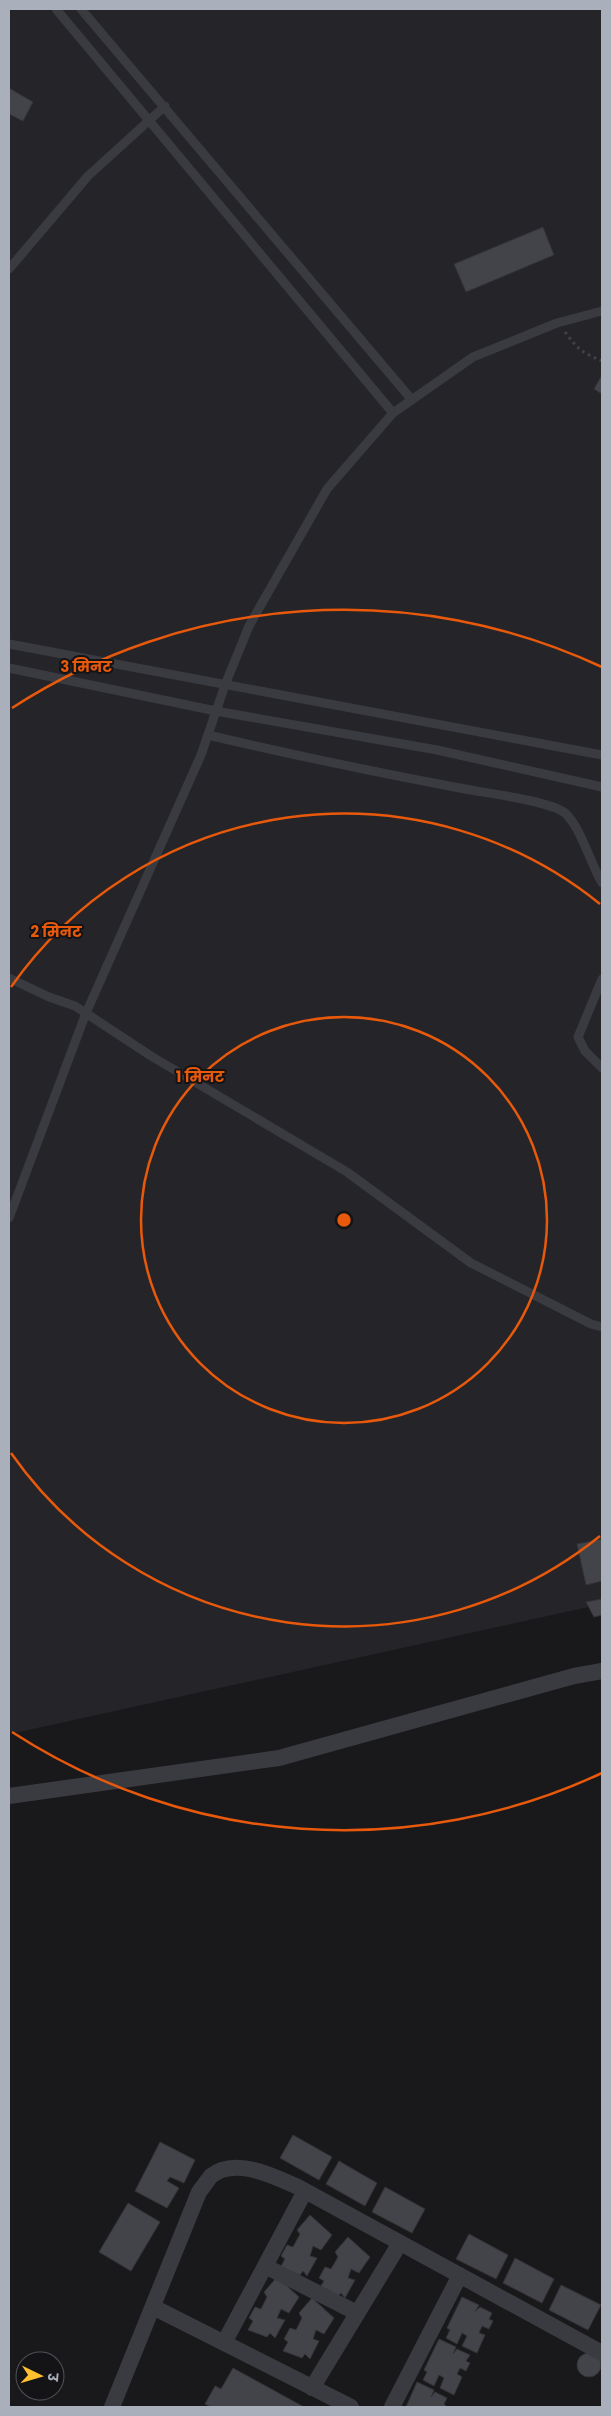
<svg xmlns="http://www.w3.org/2000/svg" width="611" height="2416" font-family="Poppins,'Noto Sans Devanagari',sans-serif">
	<style>
		.built { fill: #252529 }
		.building { fill: #434449; stroke: #333338 }
		.lines { fill: none; stroke-linecap: round; stroke-linejoin: round }
		.path { stroke: #404248; stroke-width: 3; stroke-dasharray: 2.5 4; stroke-linecap: butt }
		.service { stroke: #3a3b41; stroke-width: 9 }
		.minor { stroke: #3a3b41; stroke-width: 16 }
		.ring { fill: none; stroke: #e8590c; stroke-width: 2.5 }
		.centre { fill: #e8590c; stroke: #141417; stroke-width: 2.5 }
		.ring-label { font-size: 15px; text-anchor: middle; font-weight: bold; fill: #e8590c; stroke: #141417; stroke-width: 4; stroke-linejoin: round; paint-order: stroke }
	</style>
	<rect width="100%" height="100%" fill="#19191c"/>
	<path class="built" d="M9,9H602V1604L19,1732H9Z"/>
	<path class="building" d="M9,88L33,102L23,121L9,114Z
		M543,227L554,255L466,292L454,264Z
		M602,375V394L594,389Z
		M602,1539V1581L586,1585L577,1544Z
		M602,1599V1615L594,1617L586,1602Z
		M293,2135L332,2157L319,2180L280,2158Z
		M160,2142L195,2160L184,2183L170,2177L167,2181L179,2188L167,2208L135,2191Z
		M339,2161L377,2183L365,2206L326,2184Z
		M385,2187L425,2209L412,2233L372,2212Z
		M128,2203L160,2222L131,2271L99,2252Z
		M310,2215L332,2235L321,2250L313,2246L310,2256L317,2258L307,2276L303,2271L300,2275L280,2268L285,2259L281,2256L287,2245L293,2247L300,2234L297,2230Z
		M469,2234L508,2255L496,2279L456,2259Z
		M348,2237L370,2257L359,2273L351,2269L348,2278L355,2280L345,2298L341,2293L337,2297L318,2290L324,2281L319,2278L325,2267L331,2269L338,2257L335,2252Z
		M515,2258L554,2279L542,2303L503,2283Z
		M277,2277L299,2297L289,2313L281,2309L277,2318L285,2320L275,2338L270,2333L267,2337L248,2330L253,2321L249,2318L255,2307L261,2309L267,2297L264,2292Z
		M561,2285L601,2305L588,2330L549,2310Z
		M462,2297L479,2305L475,2312L480,2307L492,2313L489,2319L493,2321L489,2329L482,2326L479,2333L485,2335L477,2353L462,2346L467,2336L462,2333L457,2344L446,2338L450,2330L447,2328Z
		M312,2298L334,2318L324,2334L316,2330L313,2339L319,2341L310,2359L305,2354L302,2358L283,2351L288,2342L284,2339L290,2328L296,2330L302,2318L299,2313Z
		M439,2339L456,2347L453,2354L457,2349L470,2355L466,2361L470,2363L466,2371L460,2368L457,2374L462,2377L454,2395L440,2388L444,2378L439,2375L434,2386L423,2380L427,2372L424,2370Z
		M577 2365a12 12 0 1 1 24 0a12 12 0 1 1-24 0Z
		M233,2368L304,2407H211L205,2404L215,2386L221,2389Z
		M417,2382L434,2390L431,2397L435,2392L447,2398L444,2404L447,2407H406Z"/>
	<g class="lines">
		<path class="path" d="M565,332C579,351 582,352 602,361"/>
		<path class="service" d="M56,9L393,413
			M81,9L412,400
			M9,269L88,176L165,106
			M9,644L602,755
			M9,668L216,711L437,750L602,787
			M208,735C293,755 379,773 465,789C486,793 550,801 565,813C580,826 591,864 602,883
			M9,978L49,997L75,1006L151,1056L347,1172L471,1263L591,1324L602,1327
			M602,979L578,1037L585,1051L602,1068
			M9,1218L86,1013L201,755L225,685L249,626L327,489L393,413L473,357L557,323L602,311"/>
		<path class="minor" d="M9,1796L279,1758L574,1676L602,1671
			M265,2266L357,2313
			M153,2307L351,2407
			M224,2343L305,2191
			M312,2388L400,2243
			M112,2407L199,2192C203,2187 207,2181 211,2176C235,2156 275,2177 298,2187L602,2353
			M392,2407L460,2275"/>
	</g>
	<g class="ring">
		<circle cx="344" cy="1220" r="203"/>
		<path d="M600 1536A407 407 0 0 1 11 1453M11 987A407 407 0 0 1 600 904"/>
		<path d="M602 1773A610 610 0 0 1 12 1732M12 708A610 610 0 0 1 602 667"/>
	</g>
	<circle cx="344" cy="1220" r="8" class="centre"/>
	<g class="ring-label">
		<text x="86" y="672">3 मिनट</text>
		<text x="56" y="937">2 मिनट</text>
		<text x="200" y="1082">1 मिनट</text>
	</g>
	<rect width="611" height="2416" fill="none" stroke="#aaafbc" stroke-width="20"/>
	<g transform="translate(40 2376) rotate(95)"><circle r="24" fill="#141417" stroke="#505259"/>
	<path d="M0-4L9 19L0 12L-9 19Z" fill="#ffbf2e"/>
	<text y="-8" font-size="14" font-weight="bold" text-anchor="middle" fill="#aaafbc">उ</text>
	</g>
</svg>
